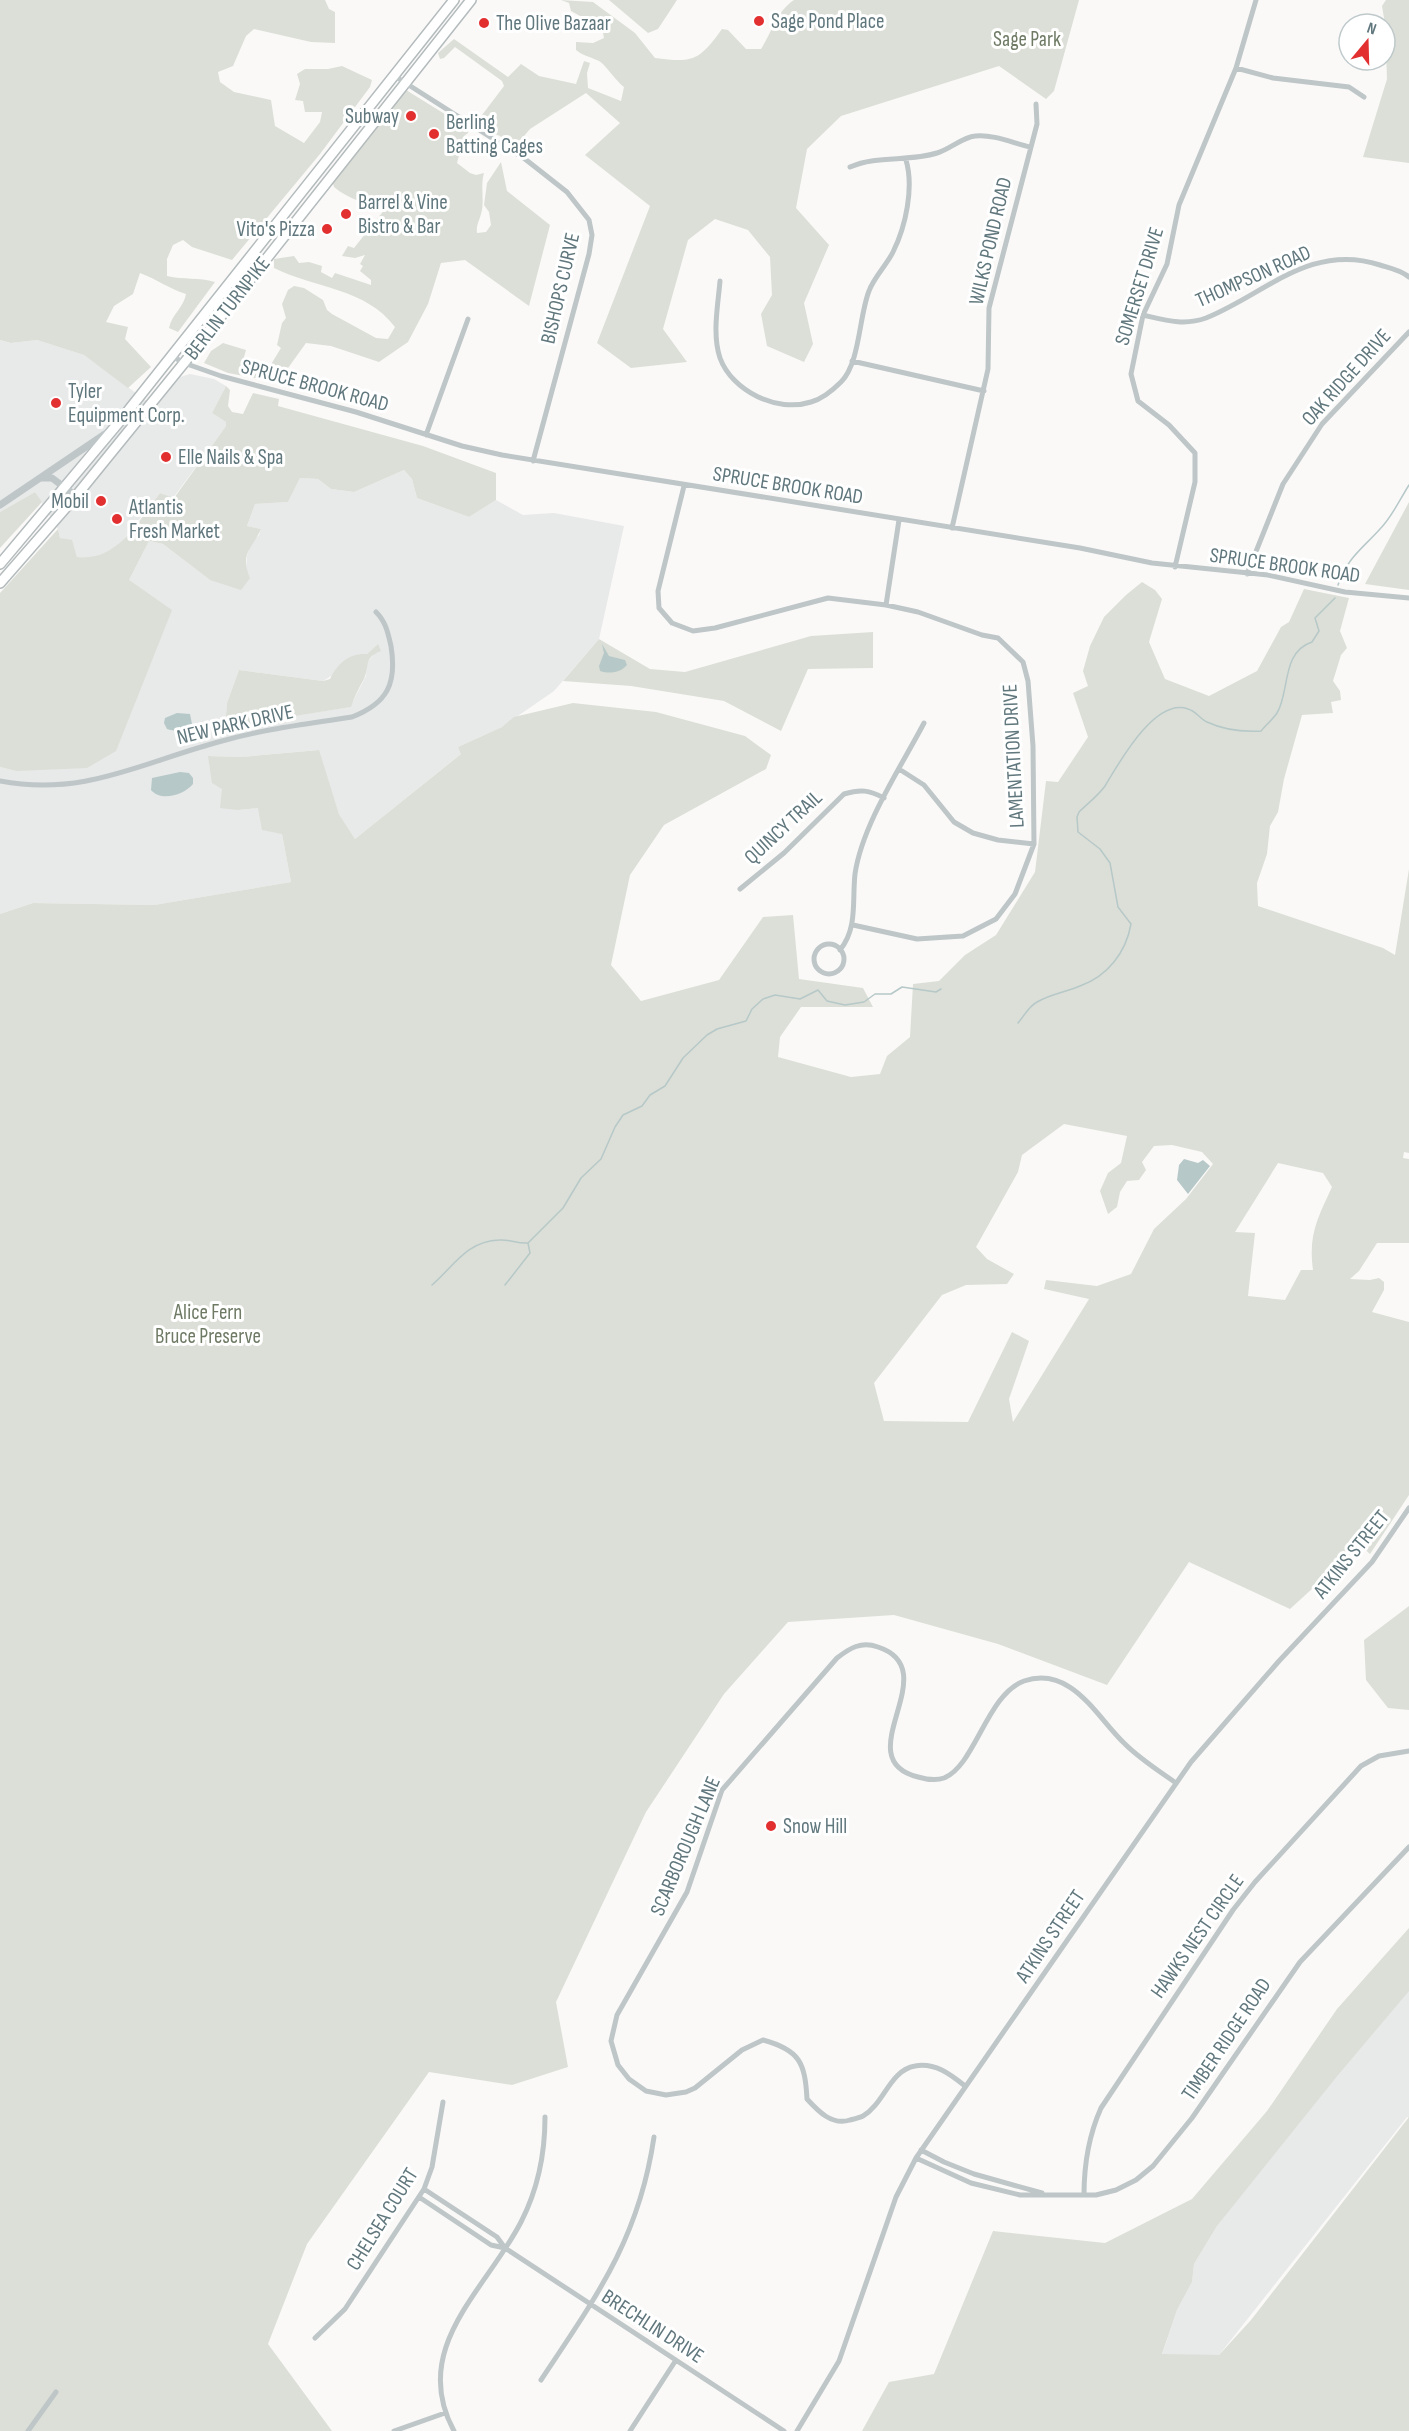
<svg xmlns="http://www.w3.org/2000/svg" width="1409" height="2431" font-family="'Sofia Sans Condensed',sans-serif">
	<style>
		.built { fill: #e8e9e9; fill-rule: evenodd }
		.green { fill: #dcdfd7; fill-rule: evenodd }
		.water { fill: #b6c8c8 }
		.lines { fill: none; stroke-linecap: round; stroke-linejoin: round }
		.stream { stroke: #b6c8c8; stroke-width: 1.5 }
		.trunk-casing { stroke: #b4bbbd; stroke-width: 12 }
		.minor { stroke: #bec6c8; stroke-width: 5 }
		.tertiary { stroke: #bec6c8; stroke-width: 7 }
		.trunk { stroke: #fff; stroke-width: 9 }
		.poi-dot { fill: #e23031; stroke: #fff; stroke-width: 2 }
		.labels { text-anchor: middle; stroke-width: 6; stroke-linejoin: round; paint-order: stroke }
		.poi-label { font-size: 21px; fill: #60777d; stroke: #fff; text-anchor: start }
		.park-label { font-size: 21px; fill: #6e7a64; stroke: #fff }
		.street-label { font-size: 21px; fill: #60777d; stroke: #fff }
	</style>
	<rect width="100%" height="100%" fill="#faf9f8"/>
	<path class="built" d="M0,340L11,343L37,340L84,355L155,407L180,377L190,374L214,379L226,386L212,413L226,422V426L173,498L160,493L117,548L90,559L77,557L72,541L60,538L58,529L35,492L0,512Z
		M404,470L412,479L417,498L469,517L496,500L523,515L554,513L624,526L599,639L554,691L502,727L458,747L462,753L355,839L339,814L318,750L241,757L209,756L222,789L238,810L258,808L282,834L291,882L154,905L33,903L0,914V767L16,771L129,580L149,541L163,544L210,580L250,578L246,570L247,556L251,543L259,535L261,529L247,526L255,504L288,502L300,478L318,479L331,489L354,492ZM378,644L374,654L367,663L366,676L350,707L225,727L227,703L239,670L323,681L367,654Z
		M1409,1974V2118L1407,2117L1219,2355H1162L1177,2310L1192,2282L1194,2264L1217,2226Z"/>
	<path class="green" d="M0,0H325L329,9L335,12V43L311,42L254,29L246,36L233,66L218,72L220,82L234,92L271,100L275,126L304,143L320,122L322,112H305L303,101L295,100L300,84L297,74L305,69H328L342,66L372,80L370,87L320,154L232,260L192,247L183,240L173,245L167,259V276C184,280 199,277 215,282L178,332L169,328C172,314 184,307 186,294C170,289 156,279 140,273L133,294L114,306L106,322L128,327L125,339L151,367L128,388L84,355L37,340L11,343L0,340Z
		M561,0L593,2L635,33L655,58C693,63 699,61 722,29L728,30L746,49H761C772,32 777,11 794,0H1079L1054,91L1046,99L999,66L841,116L807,149L796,208L829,245L804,303L813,344L804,362L767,346L761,314L772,295L770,257L748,230L715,219L688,240L663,329L687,362L631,368L597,343L650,206L585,155L620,123L586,93L530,129L513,149L500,136L485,130L479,119L504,86L502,81L455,47L444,58L440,59L438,53L454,39L508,77L521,64L539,76L576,84L584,61L590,63L587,73L588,88L621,101L624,87C616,81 605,64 599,61C591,57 583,56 576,50V42L593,43L604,38L602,28L571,11L569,3Z
		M609,0H677L658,29L648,33Z
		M1386,0H1409V163L1363,157L1387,79L1385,24L1382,6Z
		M406,90L469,129L468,133L464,136L457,163L470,173L476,175L484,173C480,187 485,201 481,214C479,222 476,225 477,233L486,232L491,225L489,212L484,205L487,183L501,162L507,191L550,225L529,306L465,260L441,263L428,304L408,342L379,362L331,346L306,343L283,375L282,383L228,373L204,363L211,351L223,343L246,350L244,357L270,366L281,348L277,345L282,323L286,318L282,304L288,290L294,286L304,288L323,300L327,310L332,314L376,338L388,339L395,327C366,288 314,288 274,268V259L294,256L299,263L309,262L322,266L321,272L332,278L335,273L371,285V280L360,271L363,266L360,264L365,255L355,258L342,256L348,246L354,248L385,209C367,204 348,199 334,187L332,180Z
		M226,386L230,390L228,406L232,412L243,414L253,393L279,399L278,406L423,446L496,473V500L469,517L417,498L412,479L404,470L354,492L331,489L318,479L300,478L288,502L255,504L247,526L261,529C253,548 239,553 250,578L241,590L210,580L163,544L149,541L129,580L172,610L116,751L87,768L16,771L0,767V593L58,529L60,538L72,540L77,557C118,562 138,521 160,493L174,498L226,426V422L212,413Z
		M35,492L42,502L0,548V512Z
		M1409,502V590L1365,584Z
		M1142,582L1155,590L1162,599L1149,642L1165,679L1209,696L1257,671L1281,627L1289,622L1304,589L1349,598L1340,631L1347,648L1341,655L1333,681L1340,691L1341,700L1331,702L1333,713L1302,715L1284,779L1278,812L1270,826L1267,854L1257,883L1258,906L1383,948L1395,955L1409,869V1153L1404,1152L1403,1158L1409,1159V1243H1377L1359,1271L1350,1279L1370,1280L1379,1278L1384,1282V1290L1372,1312L1409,1322V1495L1370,1554L1360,1545L1290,1609L1189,1562L1107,1685L998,1644L894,1615L788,1622L724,1694L646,1812L556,2002L568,2067L512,2085L429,2072L307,2244L268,2344L332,2431H0V914L33,903L154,905L291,882L282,834L262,830L258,808L238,810L220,808L222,789L212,783L208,756L241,757L319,750L339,814L355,839L461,754L458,747L502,727L514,717L573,703L656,712L745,736L771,755L766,769L664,825L630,875L611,965L641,1001L719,980L763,917L793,915L799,979L863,988L873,1007H801L780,1037L778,1057L851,1077L880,1074L887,1056L910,1037L913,984L939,981L965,955L996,935L1035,872L1046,781L1058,782L1088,737L1073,693L1088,686L1083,671L1090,646L1104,617L1126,595ZM1064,1124L1127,1136L1121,1163L1108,1173L1100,1191L1108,1214L1117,1207L1120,1192L1127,1181L1139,1180L1146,1170L1142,1162L1154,1146L1172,1145L1202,1152L1213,1164L1186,1199L1154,1229L1131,1274L1097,1286L1046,1280L1044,1289L1089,1299L1013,1422L1009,1399L1029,1341L1012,1332L968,1422L884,1421L874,1383L942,1295L966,1285L1007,1284L1014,1274L987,1259L976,1247L1018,1172L1022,1155ZM1278,1163L1323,1173L1332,1187C1318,1217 1308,1235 1313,1270H1301L1285,1300L1248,1296L1255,1233L1235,1232Z
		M873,632V668L808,669L781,731L724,701L631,686L563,681L599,639L650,669L685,672L811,636Z
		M378,644L381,651C363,658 370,666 364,679C359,688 354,697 351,707L225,727L227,703L239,670L323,681L330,679C338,663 349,653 367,654Z
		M1409,1606V1710L1388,1708L1366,1680L1364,1640Z
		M1409,1928V1991L1338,2075L1217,2226L1194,2264L1192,2282L1177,2310L1162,2354L1219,2355L1251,2320L1409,2117V2431H862L889,2382L934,2374L993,2231L1105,2243L1192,2199L1267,2111L1337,2009Z"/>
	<path class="water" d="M602,644L609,656L625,660L627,665C620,673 610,674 600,671L599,666L604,653Z
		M177,713L190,714L192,724C186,730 174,732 167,729L164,723L165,718Z
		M180,772L189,773L193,778V784C184,795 161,802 151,790L152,778Z
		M1184,1159L1198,1163L1203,1160L1210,1166L1188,1194L1177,1180L1179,1165Z"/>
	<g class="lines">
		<path class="stream" d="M1338,585C1347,558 1362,549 1380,529C1392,517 1400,499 1409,485
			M1018,1023C1024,1016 1029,1006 1037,1002C1050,994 1066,992 1080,986C1108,976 1126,952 1131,924L1118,907L1110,863L1100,849L1078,832L1077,817L1079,812C1087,804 1098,796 1105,786C1119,763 1155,697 1188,709C1196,711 1200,719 1207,722C1224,730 1243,732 1261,731C1266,725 1273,719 1277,713C1290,692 1281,652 1312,642L1319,631L1315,618L1335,598
			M432,1285C454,1266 467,1241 499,1240C509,1239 518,1244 527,1243
			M505,1285L530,1253L528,1243L563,1208L581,1178L601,1159L615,1127L623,1115L642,1106L650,1095L665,1086L683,1058L707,1035L717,1029L746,1021L752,1009L763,999L775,995L800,999L818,990L827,1001L845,1005L864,1002L875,994H891L902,987L936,992L941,989"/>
		<defs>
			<path id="trunk" d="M0,564L120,421L454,0
				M0,583L76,496L184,363L471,0"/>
		</defs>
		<use href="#trunk" class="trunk-casing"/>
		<path class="minor" d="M1236,68L1273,78L1349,87L1364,97
			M393,75L525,159L567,192L589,220L592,235L589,254L533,461
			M850,167C877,155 909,162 937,153C950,149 963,137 975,136C993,134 1013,143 1030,147
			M720,281C718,305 712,334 720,358C732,391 777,413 811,402C822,399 833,390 841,382C860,363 859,316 869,291C874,277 886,266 893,252C906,226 914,187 906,160
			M1143,315C1165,320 1184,326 1206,318C1264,295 1310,242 1380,265C1390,268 1401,270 1409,277
			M172,356L184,363L221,376L356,412L462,446L502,455L1080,548L1152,563L1268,575L1345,592L1409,598
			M852,361L984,391
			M426,435L468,319
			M684,486L658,591L659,608L672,623L693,631L715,628L828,598L886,605L918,612L982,635L998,638L1023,662L1028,681L1033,746L1034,844L1015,894L996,919L963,936L917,939L853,925
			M952,528L988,369L989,308L1037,124L1036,104
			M1175,567L1195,482V453L1169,425L1138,401L1131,374L1143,315L1167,264L1179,205L1236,68L1256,0
			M1247,574L1283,484L1322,424L1409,332
			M886,605L899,520
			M899,769L924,785L954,822L973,833L998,840L1034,844
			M0,781C85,797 142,762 222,741C264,729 308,724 352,717C388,703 397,683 391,646C388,633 386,622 376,612
			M740,889L784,853L844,794C861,789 869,790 884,798
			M814 959a15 15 0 1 1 30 0a15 15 0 1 1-30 0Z
			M840,950C858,928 852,900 855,874C862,825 901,767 924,723
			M965,2086C951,2075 935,2062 915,2066C890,2070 884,2104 863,2116C859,2118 854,2119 850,2120C832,2126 818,2111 807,2099C805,2063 800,2050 763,2040L742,2050L695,2088L686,2092L666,2095L646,2091L629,2079L618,2065L611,2041L617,2015L687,1892L722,1790L837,1658C850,1648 861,1641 878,1647C948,1670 845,1759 918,1777C925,1779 936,1781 944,1778C975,1766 987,1694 1024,1681C1072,1665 1097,1718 1125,1744C1140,1759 1159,1771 1176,1783
			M921,2150L944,2162L974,2174L1042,2193
			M916,2158L971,2183L1020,2195H1096L1116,2190L1136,2180L1153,2166L1192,2118L1300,1962L1409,1847
			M424,2189L497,2237L505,2248
			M1084,2195C1084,2164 1088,2137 1101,2108L1233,1910L1255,1882L1361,1766L1379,1756L1409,1751
			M419,2197L491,2245L505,2248L784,2431
			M315,2338L345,2309L424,2189L432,2167L443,2102
			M541,2380C596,2297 639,2239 654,2137
			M28,2431L56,2392
			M394,2431L445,2413
			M454,2431C409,2348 486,2290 521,2222C538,2189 545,2154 545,2117
			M630,2431L676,2360
			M797,2431L839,2361L896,2197L916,2158L1191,1762L1279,1661L1372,1562L1409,1508"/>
		<path class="tertiary" d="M43,478H52L76,496
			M0,505L105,434"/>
		<use href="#trunk" class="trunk"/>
	</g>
	<g class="poi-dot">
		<circle cx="759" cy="21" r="6"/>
		<circle cx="484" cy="23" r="6"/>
		<circle cx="411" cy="116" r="6"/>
		<circle cx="434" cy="134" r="6"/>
		<circle cx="346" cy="214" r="6"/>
		<circle cx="327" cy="229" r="6"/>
		<circle cx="56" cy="403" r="6"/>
		<circle cx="166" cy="457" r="6"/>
		<circle cx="101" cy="501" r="6"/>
		<circle cx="117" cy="519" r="6"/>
		<circle cx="771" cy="1826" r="6"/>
	</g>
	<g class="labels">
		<g class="poi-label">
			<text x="771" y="28">Sage Pond Place</text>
			<text x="496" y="30">The Olive Bazaar</text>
			<text x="399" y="123" text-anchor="end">Subway</text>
			<text x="446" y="129">Berling<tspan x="446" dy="24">Batting Cages</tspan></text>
			<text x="358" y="209">Barrel &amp; Vine<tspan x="358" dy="24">Bistro &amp; Bar</tspan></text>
			<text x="315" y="236" text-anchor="end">Vito's Pizza</text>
			<text x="68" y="398">Tyler<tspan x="68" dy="24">Equipment Corp.</tspan></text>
			<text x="178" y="464">Elle Nails &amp; Spa</text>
			<text x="89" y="508" text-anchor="end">Mobil</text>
			<text x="129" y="514">Atlantis<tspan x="129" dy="24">Fresh Market</tspan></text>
			<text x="783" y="1833">Snow Hill</text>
		</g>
		<g class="park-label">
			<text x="1027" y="46">Sage Park</text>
			<text x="208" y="1319">Alice Fern<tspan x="208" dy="24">Bruce Preserve</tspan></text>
		</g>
		<g class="street-label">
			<text transform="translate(990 241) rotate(-77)" y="7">WILKS POND ROAD</text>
			<text transform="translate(1253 276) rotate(-24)" y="7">THOMPSON ROAD</text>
			<text transform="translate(1139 286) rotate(-73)" y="7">SOMERSET DRIVE</text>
			<text transform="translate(560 288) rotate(-77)" y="7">BISHOPS CURVE</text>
			<text transform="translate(227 308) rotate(-52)" y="7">BERLIN TURNPIKE</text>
			<text transform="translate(1346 377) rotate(-48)" y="7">OAK RIDGE DRIVE</text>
			<text transform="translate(315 385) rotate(15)" y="7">SPRUCE BROOK ROAD</text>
			<text transform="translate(788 485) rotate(9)" y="7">SPRUCE BROOK ROAD</text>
			<text transform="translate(1285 565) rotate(8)" y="7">SPRUCE BROOK ROAD</text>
			<text transform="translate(235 724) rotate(-13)" y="7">NEW PARK DRIVE</text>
			<text transform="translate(1013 756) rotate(-93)" y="7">LAMENTATION DRIVE</text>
			<text transform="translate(783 827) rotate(-43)" y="7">QUINCY TRAIL</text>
			<text transform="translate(1351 1554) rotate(-51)" y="7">ATKINS STREET</text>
			<text transform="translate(685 1846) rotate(-67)" y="7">SCARBOROUGH LANE</text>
			<text transform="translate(1050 1936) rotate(-56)" y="7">ATKINS STREET</text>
			<text transform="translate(1197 1936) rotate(-55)" y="7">HAWKS NEST CIRCLE</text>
			<text transform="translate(1226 2039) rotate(-56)" y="7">TIMBER RIDGE ROAD</text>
			<text transform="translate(382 2219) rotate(-58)" y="7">CHELSEA COURT</text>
			<text transform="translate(653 2326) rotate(33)" y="7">BRECHLIN DRIVE</text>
		</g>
	</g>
	<g transform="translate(1367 42) rotate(19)"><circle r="28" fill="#ffffff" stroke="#bfc9cb" stroke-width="1.5"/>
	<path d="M0-4.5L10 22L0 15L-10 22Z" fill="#e23031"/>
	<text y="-9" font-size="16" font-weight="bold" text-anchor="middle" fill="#60777d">N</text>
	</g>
</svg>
